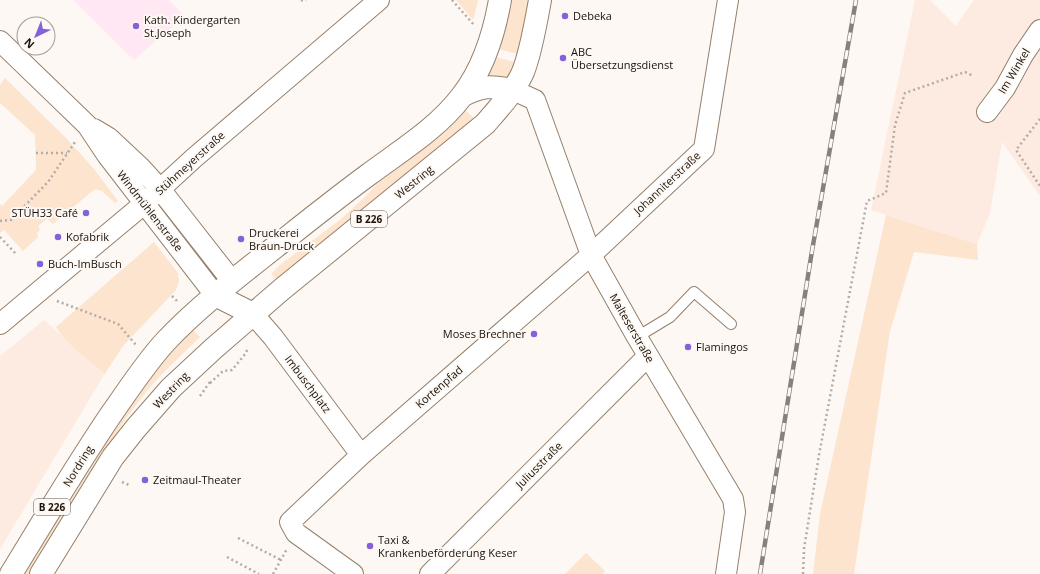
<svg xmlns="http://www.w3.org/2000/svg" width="1040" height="574" font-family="'Open Sans',sans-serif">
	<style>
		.commercial { fill: #fdebe1 }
		.education { fill: #ffe7f4 }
		.green { fill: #fce4cf }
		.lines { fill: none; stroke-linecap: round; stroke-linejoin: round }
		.service-casing { stroke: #95806c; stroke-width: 12 }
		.minor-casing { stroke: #95806c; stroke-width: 22 }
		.primary-casing { stroke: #95806c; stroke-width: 24 }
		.path { stroke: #b2aca7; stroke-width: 2.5; stroke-dasharray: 2 3; stroke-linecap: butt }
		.service { stroke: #fff; stroke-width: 10 }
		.minor { stroke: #fff; stroke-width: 20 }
		.primary { stroke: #fff; stroke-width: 22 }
		.rail-casing { stroke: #88817b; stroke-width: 4.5 }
		.rail { stroke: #fdf8f3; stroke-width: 3; stroke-dasharray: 9; stroke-linecap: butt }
		.poi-dot { fill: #8560db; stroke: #fdf8f3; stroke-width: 1.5 }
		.labels { text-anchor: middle; stroke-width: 4; stroke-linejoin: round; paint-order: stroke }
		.shield { fill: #fdf8f3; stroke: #5d5650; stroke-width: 1 }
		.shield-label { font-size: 10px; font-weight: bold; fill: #19110a }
		.poi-label { font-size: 11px; fill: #19110a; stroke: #fdf8f3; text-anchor: start }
		.street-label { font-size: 11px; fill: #19110a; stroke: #fdf8f3 }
	</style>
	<rect width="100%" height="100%" fill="#fdf8f3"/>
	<path class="commercial" d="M915,0H930L956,26L974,0H1040V196L1002,142L990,214L977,244L871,210Z
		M44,320L103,372L104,375L0,549V356Z"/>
	<path class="education" d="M73,0H169L184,16L134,60Z"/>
	<path class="green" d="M456,0H478L474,18L472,19Z
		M509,0H531L518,54L498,49Z
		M495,57L515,62L507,79H486Z
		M5,78L66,138L94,169L118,201L115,203L102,191L95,189L53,224L47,219L38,226L40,229L37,233L38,237L23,251L4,230L0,233V204L2,206L36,170L35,135L0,103V85Z
		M465,110L475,119L277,280L271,274L280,265L341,219L366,196L386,174L431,140Z
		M886,215L977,244L978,260L914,252L890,331L854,574H813L820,514Z
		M154,242L178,273L179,282L176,290L123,346L104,375L103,372C86,358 67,345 56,327Z
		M191,328L200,337L160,376L146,392L127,417L29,574H22L103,443L140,387Z
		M586,553L605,571L602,574H565Z"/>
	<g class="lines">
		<defs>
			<path id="service" d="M637,337L670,317L694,292L731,324"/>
			<path id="minor" d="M0,41L87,125L107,155L215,295
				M513,90L535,100L591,255L637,337L733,499L735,512L726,574
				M987,112L1005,88L1023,55L1040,30
				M94,129L109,138L140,167L160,189L232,281
				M253,314L273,337L361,455
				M0,324L145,203L194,158L379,0
				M353,574L296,533L290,522L361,455L591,255L704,149L728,0
				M430,574L648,356"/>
			<path id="primary" d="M462,96C482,85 491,86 513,90
				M215,295L253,314
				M11,574C44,520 76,466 112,413C129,389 145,364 165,342C199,306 240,275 279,244C308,221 338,197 368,175C400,151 437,129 462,96C483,69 494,34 500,0
				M41,574L113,457L136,428L171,388L213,349L281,290L485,124C499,108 514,92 523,72C531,52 536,22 540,0"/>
		</defs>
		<use href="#service" class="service-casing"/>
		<use href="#minor" class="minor-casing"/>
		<use href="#primary" class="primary-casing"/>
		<path class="path" d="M301,0L304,1L306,0
			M452,0L474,25
			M1040,119L1016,150L1040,186
			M36,153H67
			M0,221L11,220L48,182L75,142
			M0,237L17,255
			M172,296L177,301
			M57,301L118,324L136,345
			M210,383L223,371L232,370L246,353L248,347
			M200,396L210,382
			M122,482L129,485
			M238,538L281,560
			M227,557L259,574
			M273,574L287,549
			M803,574L804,549L819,455L867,201L886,193L895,125L905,93L965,72L973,76"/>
		<use href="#service" class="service"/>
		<use href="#minor" class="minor"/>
		<use href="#primary" class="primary"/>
		<defs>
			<path id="rail" d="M760,574L812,251L856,0"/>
		</defs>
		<use href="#rail" class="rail-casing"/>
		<use href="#rail" class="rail"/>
	</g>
	<g class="poi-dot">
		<circle cx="565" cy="16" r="4"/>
		<circle cx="136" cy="26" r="4"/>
		<circle cx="563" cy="58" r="4"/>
		<circle cx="86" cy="213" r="4"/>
		<circle cx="58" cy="237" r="4"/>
		<circle cx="241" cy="239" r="4"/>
		<circle cx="40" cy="264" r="4"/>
		<circle cx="534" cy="334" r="4"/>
		<circle cx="688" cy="347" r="4"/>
		<circle cx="145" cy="480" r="4"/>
		<circle cx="370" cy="546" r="4"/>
	</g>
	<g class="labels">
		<g class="shield">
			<rect x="351" y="211" width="36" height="16" rx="3"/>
			<rect x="34" y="499" width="36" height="16" rx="3"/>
		</g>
		<g class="shield-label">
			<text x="369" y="223">B 226</text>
			<text x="52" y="511">B 226</text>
		</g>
		<g class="poi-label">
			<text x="573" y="20">Debeka</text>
			<text x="144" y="24">Kath. Kindergarten<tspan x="144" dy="13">St.Joseph</tspan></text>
			<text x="571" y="56">ABC<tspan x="571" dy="13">Übersetzungsdienst</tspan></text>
			<text x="78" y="217" text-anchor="end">STÜH33 Café</text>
			<text x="249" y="237">Druckerei<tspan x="249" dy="13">Braun-Druck</tspan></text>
			<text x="66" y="241">Kofabrik</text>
			<text x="48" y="268">Buch-ImBusch</text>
			<text x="526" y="338" text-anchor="end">Moses Brechner</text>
			<text x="696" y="351">Flamingos</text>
			<text x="153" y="484">Zeitmaul-Theater</text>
			<text x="378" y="544">Taxi &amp;<tspan x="378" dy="13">Krankenbeförderung Keser</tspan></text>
		</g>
		<g class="street-label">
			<text transform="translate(1014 71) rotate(-59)" y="4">Im Winkel</text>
			<text transform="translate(190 163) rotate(-42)" y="4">Stühmeyerstraße</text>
			<text transform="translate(414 182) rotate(-39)" y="4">Westring</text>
			<text transform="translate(667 183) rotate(-43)" y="4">Johanniterstraße</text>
			<text transform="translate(150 211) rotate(52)" y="4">Windmühlenstraße</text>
			<text transform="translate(632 328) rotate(60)" y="4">Malteserstraße</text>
			<text transform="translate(308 384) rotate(53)" y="4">Imbuschplatz</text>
			<text transform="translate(439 387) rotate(-41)" y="4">Kortenpfad</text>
			<text transform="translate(171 390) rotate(-46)" y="4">Westring</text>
			<text transform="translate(539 465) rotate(-45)" y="4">Juliusstraße</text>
			<text transform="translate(78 466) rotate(-58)" y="4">Nordring</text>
		</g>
	</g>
	<g transform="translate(36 36) rotate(223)"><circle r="19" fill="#fdf8f3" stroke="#a29c96"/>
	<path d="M0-3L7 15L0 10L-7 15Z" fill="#8560db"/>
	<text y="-6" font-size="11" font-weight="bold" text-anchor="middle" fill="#19110a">N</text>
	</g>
</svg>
